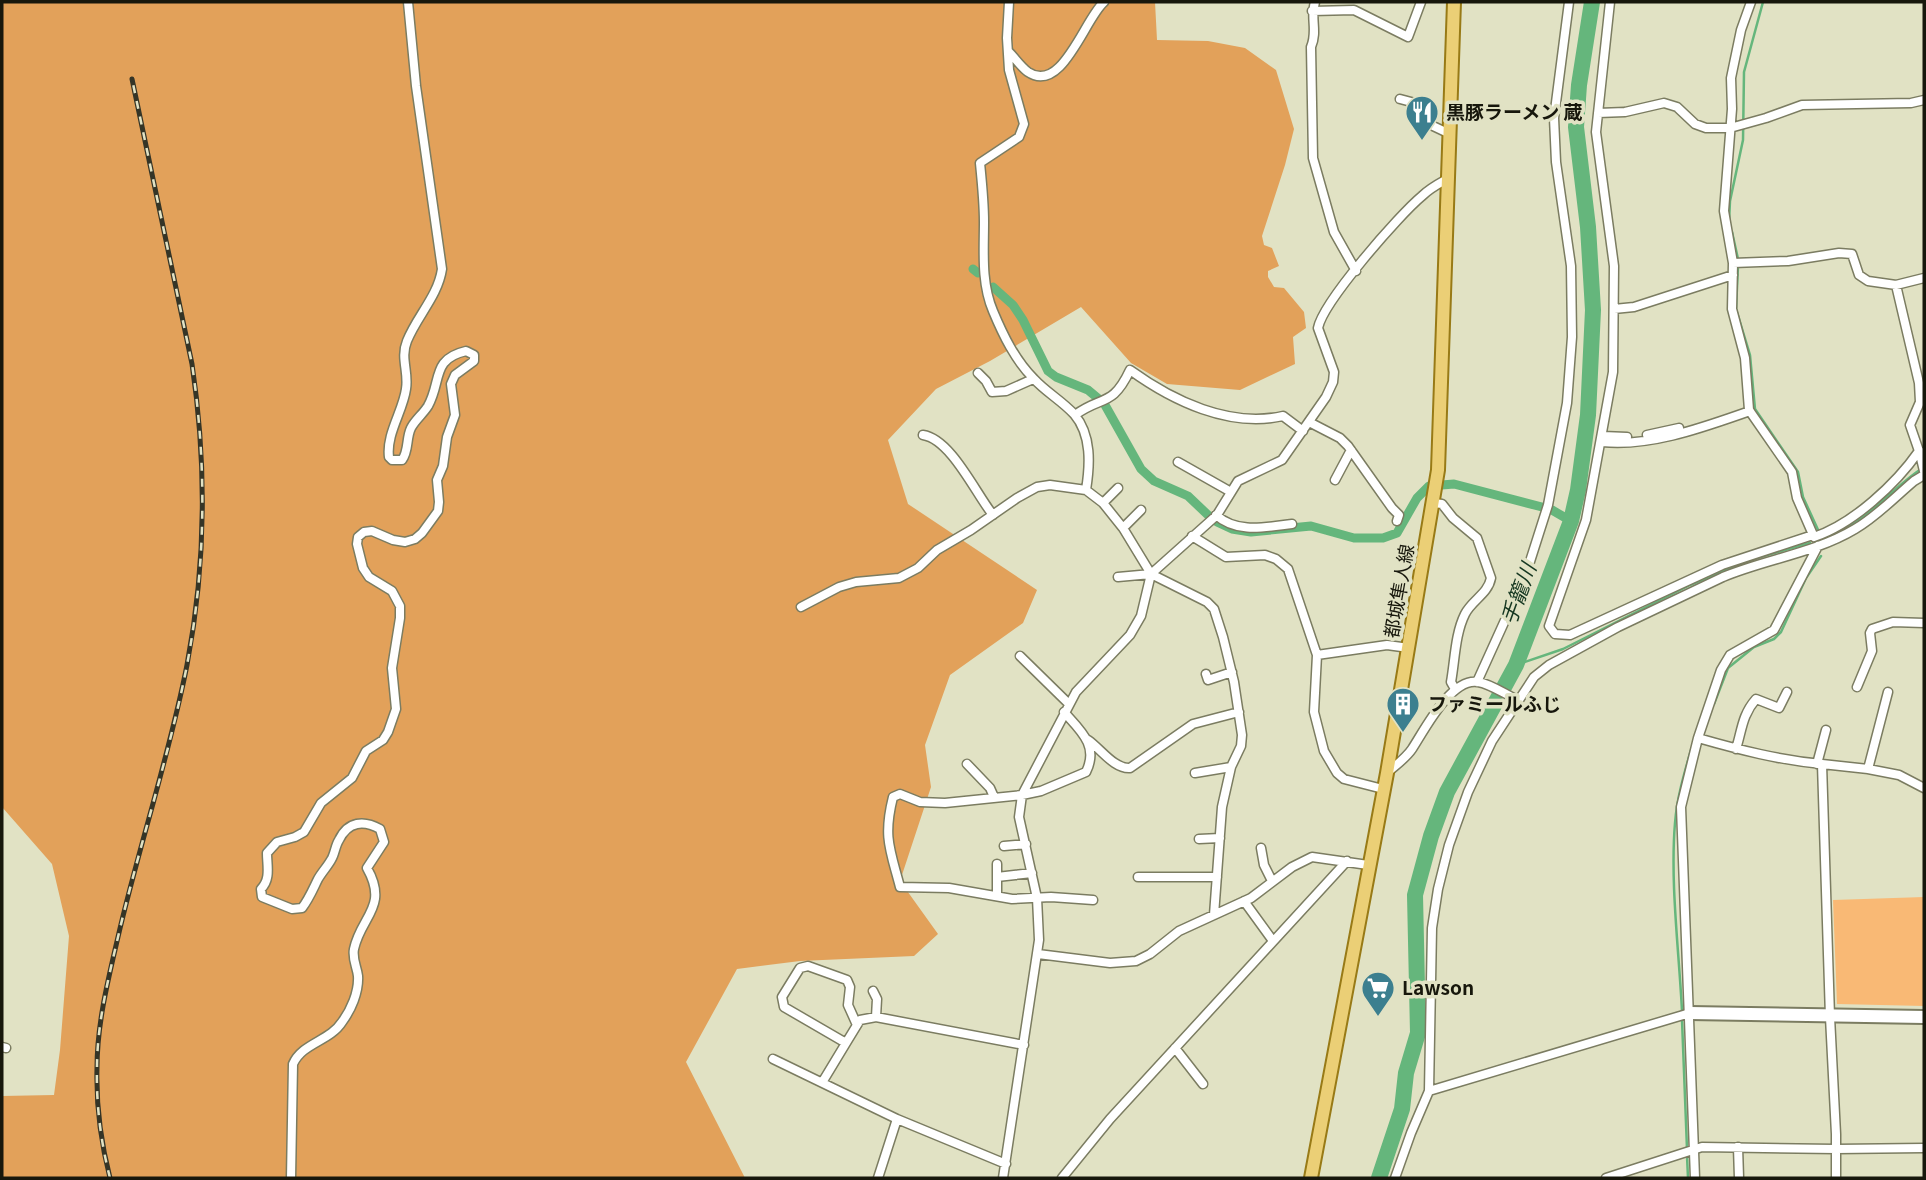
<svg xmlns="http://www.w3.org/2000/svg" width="1926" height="1180" font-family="Georgia,'Noto Sans JP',serif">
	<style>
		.green { fill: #f9b975 }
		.forest { fill: #e2a15a }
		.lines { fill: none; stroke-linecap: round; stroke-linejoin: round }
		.stream { stroke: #65b67c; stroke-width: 2.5 }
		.canal { stroke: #65b67c; stroke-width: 9 }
		.river { stroke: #65b67c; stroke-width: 16 }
		.street-casing { stroke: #7b7c61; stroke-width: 11 }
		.secondary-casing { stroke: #7b7c61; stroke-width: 16 }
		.primary-casing { stroke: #987a16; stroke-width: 16 }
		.street { stroke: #fff; stroke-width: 8 }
		.secondary { stroke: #fff; stroke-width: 12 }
		.primary { stroke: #ebcf76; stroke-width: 12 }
		.rail-casing { stroke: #353527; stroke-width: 5 }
		.rail { stroke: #e1e2c4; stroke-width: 2.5; stroke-dasharray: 8; stroke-linecap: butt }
		.labels { text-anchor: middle; stroke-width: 7; stroke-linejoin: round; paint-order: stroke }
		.poi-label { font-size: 19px; font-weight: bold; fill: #17170c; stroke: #e1e2c4; text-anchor: start }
		.street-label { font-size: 19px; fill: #17170c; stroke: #e1e2c4 }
		.water-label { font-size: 21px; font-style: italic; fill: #153720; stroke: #e1e2c4 }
	</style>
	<rect width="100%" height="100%" fill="#e1e2c4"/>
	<path class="green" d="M1924,897V1006L1837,1004L1833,900Z"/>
	<path class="forest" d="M2,2H1155L1157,40L1208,41L1245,48L1276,70L1294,129L1285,165L1262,236L1264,245L1272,248L1279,266L1268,271V277L1274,287L1284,288L1304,312L1306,328L1293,337L1295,364L1240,390L1167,384L1131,363L1081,307L990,361L936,389L888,440L908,504L1037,590L1023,623L950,675L925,745L931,787L900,881L938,934L914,956L800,961L737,969L686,1062L745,1178H2V1096L54,1095L60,1050L69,936L52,864L2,807Z"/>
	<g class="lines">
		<path class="stream" d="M1729,222L1730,201L1743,140L1744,72L1763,2
			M1732,232L1738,259
			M1738,266L1736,309L1750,355L1755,409L1798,472L1803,497L1819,532
			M1822,539C1857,531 1891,489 1921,469
			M1516,665L1563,649L1690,585L1749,560L1810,543
			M1714,704L1728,668L1754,647L1774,639L1781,632L1806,578L1821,556
			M1682,1011C1679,951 1670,882 1675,823C1677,798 1684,774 1691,750
			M1682,1020L1687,1149
			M1687,1156L1688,1178"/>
		<path class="canal" d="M973,269L978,273
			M993,287L1013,305L1023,320L1048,371L1056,377L1088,390L1100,400
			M1105,405L1141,469L1154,481L1188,496L1209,516
			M1552,510L1571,521
			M1217,522L1232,529L1251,532L1311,526L1354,538H1383L1397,533L1417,498L1429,486L1454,484L1542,507"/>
		<path class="river" d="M1379,1178L1402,1109L1406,1073L1418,1033L1415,895L1431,836L1447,792L1516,665L1571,521L1578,490L1588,415L1593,310L1588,227L1576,127L1579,85L1592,2"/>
		<defs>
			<path id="street" d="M1009,2L1007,38L1009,70L1024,124L1019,137L980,163C982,183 984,202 984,222C984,251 981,283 993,311C1003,335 1015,360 1034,379C1046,392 1062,401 1074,414C1092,435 1090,465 1086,490
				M1315,2C1310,18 1318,31 1311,47L1313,158L1334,232L1356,271
				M1610,2L1596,132L1614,266L1613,372L1586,520L1549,626L1555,634L1570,635L1722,565L1813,535
				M1751,2L1741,30L1731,78L1732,109L1724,211L1733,263L1732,309L1745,358L1749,410L1792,472L1797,498L1814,537
				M1312,11L1354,10L1408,37L1421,2
				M1009,52C1015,58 1021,67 1028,72C1062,95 1085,18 1104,2
				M1400,99L1415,103L1433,126L1450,134
				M1598,113L1625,112L1664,103L1677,107L1695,124L1706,128H1730L1766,118L1802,105L1911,103L1924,100
				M1733,263L1788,261L1839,253L1852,254L1859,275L1868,281L1896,285L1924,278
				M1896,285L1919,383L1920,402L1910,425L1920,454
				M1614,309L1634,307L1733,275
				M978,373L986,381L992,392L1006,391L1033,379
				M1075,415C1102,395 1112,408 1130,370C1173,401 1229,428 1283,416L1303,431
				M1309,422L1340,438L1348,446L1392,508L1399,515L1397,521
				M923,435C951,439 976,494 993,515
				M1647,435L1679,428
				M1603,436L1627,437
				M1602,442C1651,447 1704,427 1750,411
				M1924,452L1920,454L1924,471
				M1178,462L1231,492
				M1335,480L1351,450
				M1103,503L1118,488
				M1434,503L1442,504L1453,518L1477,538L1491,578C1488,594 1472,600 1465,614C1455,634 1455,660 1451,682L1455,689
				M1216,515C1237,534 1266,527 1292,524
				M1123,528L1141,510
				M1192,536L1226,557L1265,555L1276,559L1288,569L1317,655L1314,712L1324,751L1337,773L1344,779L1383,789
				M1814,537C1853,524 1896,484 1919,451
				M1118,577L1151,574L1207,602L1214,609L1223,637L1234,682L1242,735L1241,746L1231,767L1222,807L1214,915
				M801,607L839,587L856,582L899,578L918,568L937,550L971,530L1017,498L1037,487L1050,485L1086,490L1103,503L1123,528L1151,574
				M1317,655L1387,645L1409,648
				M1020,656L1069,704
				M1206,674L1208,680L1232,672
				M1477,682L1526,574L1548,505L1567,403L1572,337L1571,266L1556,162L1554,118L1569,2
				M1857,687L1872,651L1870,633L1872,629L1893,622L1924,623
				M1064,712C1081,731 1099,746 1086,772L1041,791L1022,795L945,803L920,802L900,794L893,797C883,837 890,849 900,887L949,888L1012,899L1051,897L1093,900
				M1698,738C1740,750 1779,760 1822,764L1830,1017L1836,1134V1178
				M1088,740C1101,749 1114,769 1130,768L1193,724L1239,712
				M1736,749C1742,730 1742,715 1756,699L1779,708L1787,692
				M967,764L990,788L994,797
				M1817,764L1826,730
				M1822,764L1868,769L1899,775L1924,788
				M1868,769L1888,692
				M1388,772C1396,765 1406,758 1412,749C1424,731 1451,677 1478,682C1491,684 1506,695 1518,700
				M1195,773L1231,767
				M1199,839L1220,838
				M1004,846L1026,844
				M1261,848L1264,865L1272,881
				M997,877L1032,873
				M1138,877H1217
				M997,896V864
				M1244,901L1273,941
				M1038,954L1110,963L1136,961L1150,954L1179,931L1251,898L1292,867L1312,857L1368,865
				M873,991L877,999L876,1017
				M846,1043L857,1025
				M2,1047L6,1048
				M1175,1048L1203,1084
				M773,1059L897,1119L1006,1164
				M823,1081L846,1043L784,1007L782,997L800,968L808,966L847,980L850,987L848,1005L857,1025L860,1020L876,1017L1024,1045
				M1429,1091L1690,1013
				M1738,1147L1739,1178
				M291,1178L293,1064C302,1043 330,1041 342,1022C351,1010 359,992 358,976C357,967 352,959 354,949C361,916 389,907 367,868L384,842L380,829C364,820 348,821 339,840C335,846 335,854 331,860C327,867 322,872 318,879C313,889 309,899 302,908L292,909L262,897L261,889C271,879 267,866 267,853L277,842L295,837L304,832L321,803L352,778L366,751L383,740L388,732L396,709L392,668L400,618V606L392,591L369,577L363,568L357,544L358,537L364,532L372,531L393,540L405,542L415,539L422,533L438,511L439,502L437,480L443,466L447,437L455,415L451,384L455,375L474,361V355L466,351C431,359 442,381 428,406C423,414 415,420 411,428C406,438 409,451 402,460H392L389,457C386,434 403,411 406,389C409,372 400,358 407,341C417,316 438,296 442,269L416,86L408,2
				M878,1178L897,1119
				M1003,1178L1039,940L1037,898L1019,817L1022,795L1076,692L1130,635L1141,616L1151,574L1217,515L1238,481L1282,460L1326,397L1333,382L1334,372L1318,328C1323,302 1399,215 1422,196C1430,188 1440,183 1449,178
				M1062,1178L1110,1119L1347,861
				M1395,1178L1411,1133L1429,1091L1432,928L1438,889L1449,845L1468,792L1492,741L1534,677L1549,665L1618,627L1723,577C1766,559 1815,553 1855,529C1876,517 1895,497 1914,481L1924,475
				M1606,1178L1702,1147L1836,1149L1924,1148
				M1695,1178L1681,807L1698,738L1721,670L1730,655L1774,630L1818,546"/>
			<path id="secondary" d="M1690,1013L1924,1017"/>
			<path id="primary" d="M1311,1178L1387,773L1438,470L1454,2"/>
		</defs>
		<use href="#street" class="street-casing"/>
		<use href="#secondary" class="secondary-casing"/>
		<use href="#primary" class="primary-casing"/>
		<use href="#street" class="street"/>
		<use href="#secondary" class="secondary"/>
		<use href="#primary" class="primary"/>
		<defs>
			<path id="rail" d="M110,1178C101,1143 96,1105 97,1068C97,1024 108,980 118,937C139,846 169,757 187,665C206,565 207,465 192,364L132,79"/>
		</defs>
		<use href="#rail" class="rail-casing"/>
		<use href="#rail" class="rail"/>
	</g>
	<defs>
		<symbol id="restaurant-pin" viewBox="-11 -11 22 30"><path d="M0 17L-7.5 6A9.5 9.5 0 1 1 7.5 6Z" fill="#3c7f8f" stroke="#e1e2c4"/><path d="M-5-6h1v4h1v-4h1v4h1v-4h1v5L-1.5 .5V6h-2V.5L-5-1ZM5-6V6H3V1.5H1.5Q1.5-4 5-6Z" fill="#fff"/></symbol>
		<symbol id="building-pin" viewBox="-11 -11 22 30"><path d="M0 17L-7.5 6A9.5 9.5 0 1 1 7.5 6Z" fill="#3c7f8f" stroke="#e1e2c4"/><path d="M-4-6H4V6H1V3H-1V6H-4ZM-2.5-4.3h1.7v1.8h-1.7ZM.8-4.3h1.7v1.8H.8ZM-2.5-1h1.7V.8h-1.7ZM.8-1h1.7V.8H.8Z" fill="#fff"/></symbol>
		<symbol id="supermarket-pin" viewBox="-11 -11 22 30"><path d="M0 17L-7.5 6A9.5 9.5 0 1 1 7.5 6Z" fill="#3c7f8f" stroke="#e1e2c4"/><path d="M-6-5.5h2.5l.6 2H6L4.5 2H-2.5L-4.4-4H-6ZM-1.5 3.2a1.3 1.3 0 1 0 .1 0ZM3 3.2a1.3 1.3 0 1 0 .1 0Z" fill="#fff"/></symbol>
	</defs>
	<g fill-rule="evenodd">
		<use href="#restaurant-pin" x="1403" y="93" width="38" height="52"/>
		<use href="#building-pin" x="1384" y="685" width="38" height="52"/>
		<use href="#supermarket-pin" x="1359" y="969" width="38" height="52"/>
	</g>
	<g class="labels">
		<g class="poi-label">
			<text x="1446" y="119">黒豚ラーメン 蔵</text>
			<text x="1428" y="711">ファミールふじ</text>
			<text x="1402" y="995">Lawson</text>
		</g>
		<g class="street-label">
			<text transform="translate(1399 591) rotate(-80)" y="7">都城隼人線</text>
		</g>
		<g class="water-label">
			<text transform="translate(1519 594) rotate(-70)" y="7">手籠川</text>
		</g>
	</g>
	<rect width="1926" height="1180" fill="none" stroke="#17170c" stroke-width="7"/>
</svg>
